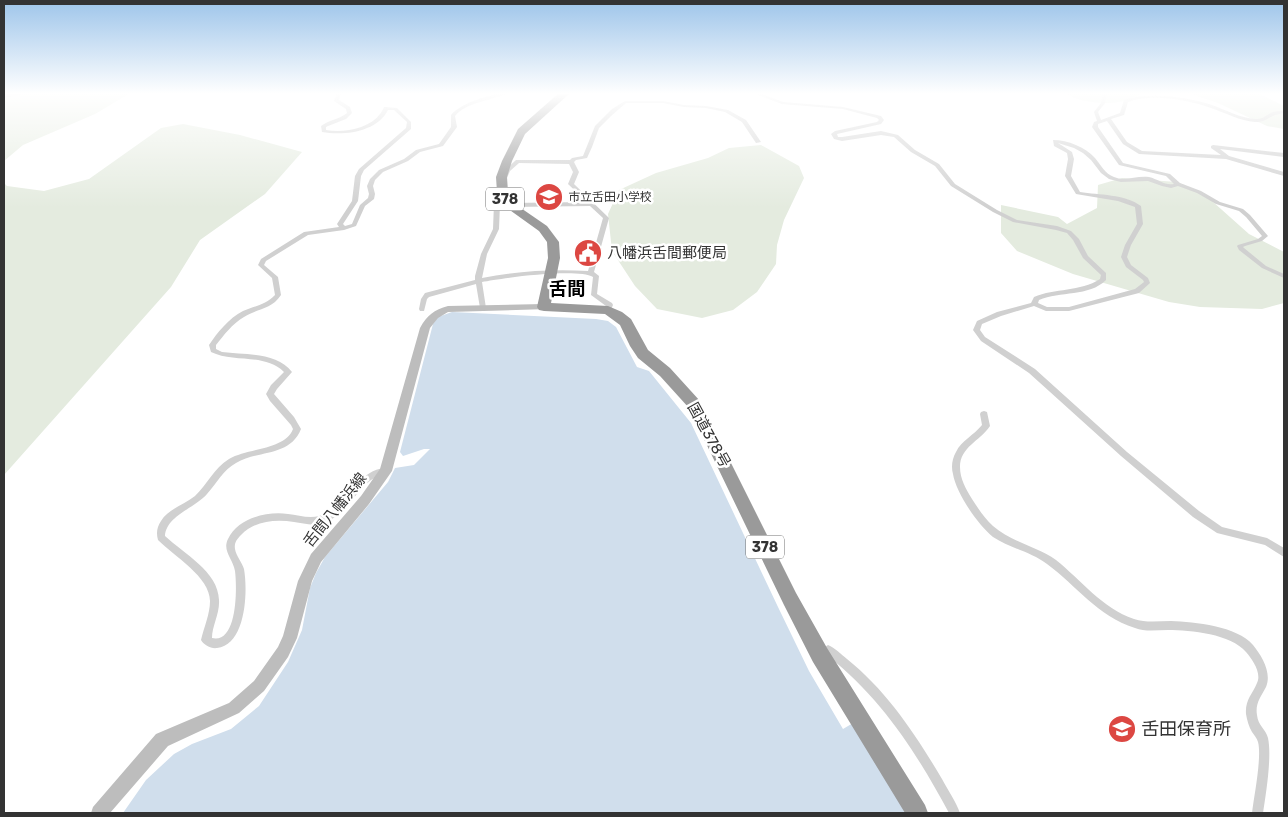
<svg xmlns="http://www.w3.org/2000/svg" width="1288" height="817" font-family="Rubik,'Noto Sans JP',sans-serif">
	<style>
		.green { fill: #e4ebdf }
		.water { fill: #d0deec }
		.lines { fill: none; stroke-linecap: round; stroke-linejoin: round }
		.street { fill: #d0d0d0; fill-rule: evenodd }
		.secondary { fill: #bdbdbd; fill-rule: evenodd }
		.highway { fill: #9a9a9a; fill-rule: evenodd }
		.labels { text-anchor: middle; stroke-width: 5; stroke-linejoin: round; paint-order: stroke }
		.far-poi-label { font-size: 12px; fill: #333; stroke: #fff; text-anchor: start }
		.shield { fill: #fff; stroke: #707070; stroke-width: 1 }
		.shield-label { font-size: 14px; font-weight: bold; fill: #333 }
		.poi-label { font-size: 15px; fill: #333; stroke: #fff; text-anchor: start }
		.street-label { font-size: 15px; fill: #333; stroke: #fff }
		.quarter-label { font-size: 18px; font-weight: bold; fill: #000; stroke: #fff }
		.near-poi-label { font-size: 18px; fill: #333; stroke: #fff; text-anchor: start }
	</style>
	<rect width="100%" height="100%" fill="#fff"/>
	<path class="green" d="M29,93H127V95L95,114L23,145L4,161V97Z
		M1065,93H1143C1137,96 1130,100 1124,101C1107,105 1080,103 1065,93Z
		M1188,93H1258L1284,106V129L1267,126L1218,103Z
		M183,124L240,135L302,152L265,194L200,240L171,287L4,475V183L7,186L44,191L89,179L161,128Z
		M761,145L799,166L804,178L784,220L777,245L776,264L757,292L733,310L702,318L657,309L635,286L612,251L608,214L619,190L656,173L708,158L729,148Z
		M1122,178L1177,182L1203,193L1249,234L1284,252V303L1262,309L1200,307L1169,302L1073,274L1017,251L1001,233V205L1058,217L1067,224L1097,208L1098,185Z"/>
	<path class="water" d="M452,312L596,319L608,321L616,327L637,367L649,371L691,423L778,607L809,671L843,729L853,723L908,813H123L146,780L174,754L192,744L231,729L259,706L288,662L302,630L310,588L316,573L325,557L388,482L395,468L414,465L430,449H424L403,456L400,452L433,324L438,317Z"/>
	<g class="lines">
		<path class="street" d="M337,93H341L339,100L350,107L352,113L346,119L328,126L326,127V130C343,133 369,129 380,114C382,112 383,109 384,107H386L397,108L411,122V129L364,170L361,176L358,201L343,224L345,226L352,224L360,205L368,198L369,194L367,186L370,179L379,170L404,159L416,150L439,144L451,127V115C462,102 493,93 509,93C494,100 466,102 455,116L457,127L443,146L420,152L408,161L383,172L375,180L373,186L375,194L374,199L365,206L356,226L344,230L308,235L266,261L264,265L278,277L281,295C271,310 258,308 244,317C232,324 224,335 216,345V349L222,352C245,355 277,352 292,372L277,389L274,394L294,417L301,429C290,457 258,450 236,463C223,470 217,483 207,494C195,508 166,516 165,536C184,554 218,571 219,600C220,613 212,626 212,638C238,644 237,586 235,571C233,559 222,551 228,539C238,518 267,511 288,514C298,515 309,519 319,516C345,511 360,463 389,469L390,471L389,473C383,475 377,476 371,480C353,494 344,518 320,524C311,526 302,523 294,522C275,519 254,521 241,535C237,539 234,543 235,549C236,556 242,562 244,569C248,591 246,645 217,648C211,649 204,645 201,640C204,627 210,614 210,601C210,577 174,556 158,540C156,533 157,527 161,521C168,509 184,505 195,496C207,485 214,468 229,459C248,448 285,450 293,429L291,425L270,401L266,394L271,385L284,372C265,353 233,363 211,352L209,345C217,333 229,318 243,311C254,306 266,305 275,295L272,278L258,265L261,259L304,232L339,227L337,224L352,201L355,176L359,169L406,128L407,122L394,110H388C377,132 344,136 322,132L321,126C329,120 340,119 347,113L346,109L334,101Z
			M753,93H760L783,102L843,107L881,116L884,120L881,124L837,134L838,137H842L881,131L898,135L915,150L939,164L955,184L997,210L1017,220L1057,226L1071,231L1079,239L1088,256L1106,273V280C1089,297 1060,291 1039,300L1038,303L1047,307H1069L1135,289L1144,282L1143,280L1126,267L1121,257L1125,245L1137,224L1135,207L1118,201L1076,194L1065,176L1068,159L1067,153L1054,146L1053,140C1068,140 1085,147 1095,158C1101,165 1105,174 1114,177C1125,182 1137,175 1149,177C1158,179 1165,186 1174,184L1166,176L1119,165L1092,127L1094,122L1097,121L1094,112L1101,103L1103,93H1107L1105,103L1098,112L1101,120L1120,113L1124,100C1149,91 1187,97 1212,105C1226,110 1240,118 1255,119C1262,119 1264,117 1269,114C1273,111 1280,111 1284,111V113C1281,114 1276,114 1273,116C1266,119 1265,122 1255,122C1240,121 1226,113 1211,108C1189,100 1151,93 1128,102L1124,115L1111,119L1127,142L1142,151L1221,155L1211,148V146L1213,145L1284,153V157L1220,149L1229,156L1284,172V176L1226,159L1139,154L1123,144L1107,121L1098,124V127L1123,163L1170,174L1180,183L1201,191L1220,202L1243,209L1250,215L1268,236L1262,241L1245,246L1243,247L1244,248L1266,266L1284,274V278L1262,268L1239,250L1237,246L1238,245L1258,239L1262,236L1246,217L1239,211L1216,204L1197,193L1178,186L1171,188L1162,186L1148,181L1121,182L1109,179L1101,173L1091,160L1083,153L1074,148L1058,143L1072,152L1074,159L1071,176L1080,192C1099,195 1125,194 1141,206L1143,224L1131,245L1127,257L1131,265L1148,278L1150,283L1139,293L1069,311H1046L1034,306L1001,316L982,324L980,330L985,337L1035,369L1127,452L1199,511L1222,527L1267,538L1284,548V557L1265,545L1217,533L1193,517L1121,456L1029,373L981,341L973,330L977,321L997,312L1031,303L1034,297C1055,288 1080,292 1100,279L1101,275L1083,258L1073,240L1067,233L1056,230L1013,222L993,212L951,186L935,166L911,152L894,137L881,135L842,141L834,139L831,134L835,131L877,122L879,120L877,118L843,109L782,104Z
			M625,101H663L684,105L706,106L728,110L746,120L761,142L756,143L742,122L725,112L706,108L684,107L663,103H626L611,116L599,128L592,147L587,158L576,160L574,162L579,172L574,184L609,218L594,272L599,276L597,294L612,303L613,305L610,312H606L605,310L606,306L591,295L593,277C577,268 502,278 482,282L486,308L483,310L480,308L476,284L429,297L427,299L424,311H420L419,309L421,299L425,293L475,280V276L481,254L493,229L494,203L506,199L509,201L500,204L499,229L487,254L482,278C517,271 553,269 588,271L603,218L590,206L509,207L506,205L509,203L587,202L568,184L573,172L569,164L519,163L510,171L507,178L502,177L506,169L516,160H570L572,158L583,156L595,126L612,109Z
			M984,411L987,412L990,426C980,441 960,447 960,467C960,479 966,489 972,499C978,508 984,518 993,526C1011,542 1036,546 1056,560C1081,580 1102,608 1134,619C1146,623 1159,621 1171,621C1195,622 1237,626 1253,645C1262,656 1272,673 1266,687C1261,697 1255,703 1257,715C1258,726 1266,729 1268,738C1272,756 1266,794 1263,813H1252C1254,796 1262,757 1258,742C1257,738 1254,735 1252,732C1249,727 1247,720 1246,714C1245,700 1252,695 1257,683C1262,673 1252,659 1246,652C1231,634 1191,630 1168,630C1157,630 1145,632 1135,628C1097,616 1077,586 1047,564C1031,552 1010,548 993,537C978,525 956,493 953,474C951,467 952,459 956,452C961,441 974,435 982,425L980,414L981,412Z
			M828,645C835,648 841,654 847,659C887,691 916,735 942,779C948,790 956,802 960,813H949C916,752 883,700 828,656L820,660L817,658L815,655L817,652Z"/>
		<path class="secondary" d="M30,93L4,98V94Z
			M544,304L549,307L548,309L448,312L438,318L430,328L392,471L369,504L321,562L312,581L297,638L288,657L264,691L239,713L168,746L110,813H91L93,807L156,734L229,703L254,681L278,647L283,636L298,581L311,554L361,496L380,469L420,328C427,315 434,310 448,306Z"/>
		<path class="highway" d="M559,93H570L525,134L512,161L507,177L508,192L515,204L547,226L559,242L560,258L551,303L608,306L622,312L631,319L648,350L670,368L700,401L796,593L827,648L925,805L928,813H905L813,662L784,605L689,408L660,376L638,358L630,346L620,325L605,314L544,311L539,310L537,307L548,258L547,242L539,231L507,208L497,192L496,177L502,161L518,129Z"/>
	</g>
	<linearGradient id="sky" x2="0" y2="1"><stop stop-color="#9ec5ea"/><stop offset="0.45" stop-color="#fff"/><stop offset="1" stop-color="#fff" stop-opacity="0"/></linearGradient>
	<rect width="1288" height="208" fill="url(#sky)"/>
	<defs>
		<symbol id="school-disc" viewBox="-11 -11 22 22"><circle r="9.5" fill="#dc4742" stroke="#fff"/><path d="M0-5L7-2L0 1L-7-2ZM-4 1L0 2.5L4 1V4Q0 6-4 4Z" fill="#fff"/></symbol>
		<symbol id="civic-disc" viewBox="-11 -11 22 22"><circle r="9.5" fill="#dc4742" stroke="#fff"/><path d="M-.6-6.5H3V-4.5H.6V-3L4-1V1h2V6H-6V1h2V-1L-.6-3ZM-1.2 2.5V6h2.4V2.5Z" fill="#fff"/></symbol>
	</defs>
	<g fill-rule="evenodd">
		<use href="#school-disc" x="533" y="181" width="32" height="32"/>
		<use href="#civic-disc" x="572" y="237" width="32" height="32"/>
		<use href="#school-disc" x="1106" y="713" width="32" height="32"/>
	</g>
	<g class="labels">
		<g class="far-poi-label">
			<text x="568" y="201">市立舌田小学校</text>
		</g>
		<g class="shield">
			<rect x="486" y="187.5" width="38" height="23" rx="4"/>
			<rect x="746" y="535.5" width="38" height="23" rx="4"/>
		</g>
		<g class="shield-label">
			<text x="505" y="204">378</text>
			<text x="765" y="552">378</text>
		</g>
		<g class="poi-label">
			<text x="607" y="258">八幡浜舌間郵便局</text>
		</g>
		<g class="street-label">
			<text transform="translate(709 435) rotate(61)" y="5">国道378号</text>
			<text transform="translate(335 510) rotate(-51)" y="5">舌間八幡浜線</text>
		</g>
		<g class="quarter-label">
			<text x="567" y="295">舌間</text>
		</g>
		<g class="near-poi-label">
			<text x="1141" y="735">舌田保育所</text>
		</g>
	</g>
	<rect width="1288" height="817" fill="none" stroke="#333333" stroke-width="10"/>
</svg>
